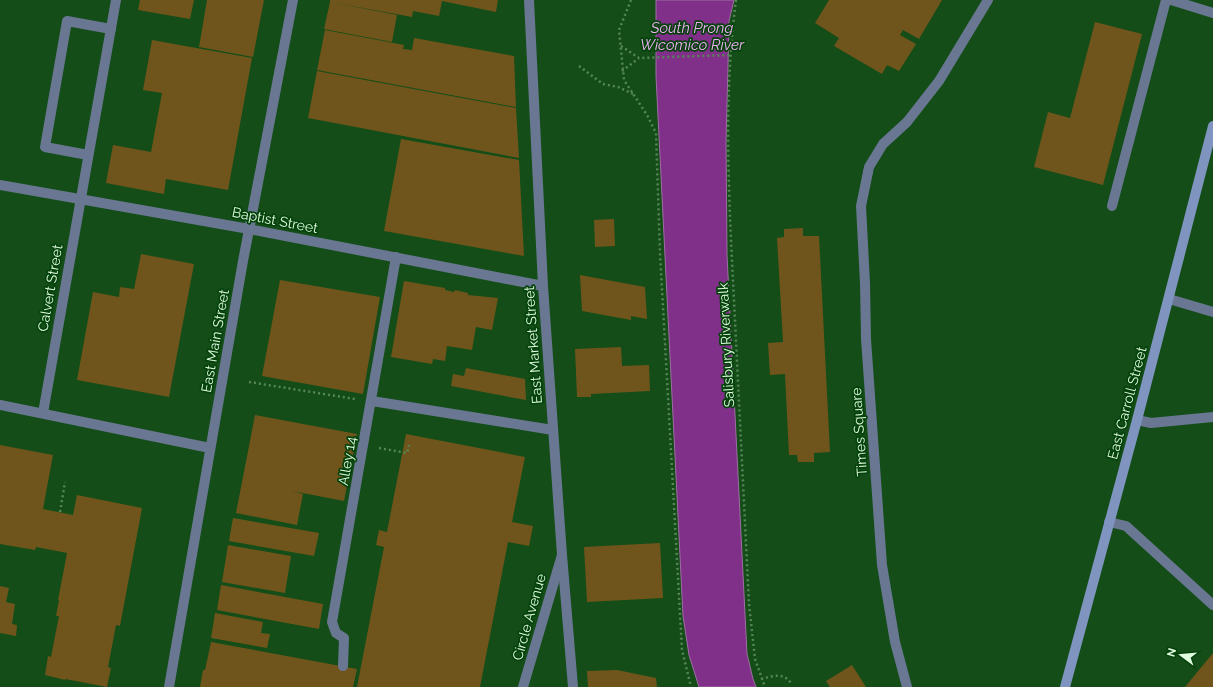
<svg xmlns="http://www.w3.org/2000/svg" width="1213" height="687" font-family="Raleway,sans-serif">
	<style>
		.water { fill: #813089; stroke: #9e6ea3 }
		.building { fill: #6f551b }
		.lines { fill: none; stroke-linecap: round; stroke-linejoin: round }
		.path { stroke: #578759; stroke-width: 2.5; stroke-dasharray: 2 3; stroke-linecap: butt }
		.service { stroke: #697792; stroke-width: 10 }
		.minor { stroke: #697792; stroke-width: 10 }
		.tertiary { stroke: #697792; stroke-width: 10 }
		.secondary { stroke: #7f95c0; stroke-width: 10 }
		.labels { text-anchor: middle; stroke-width: 3.5; stroke-linejoin: round; paint-order: stroke }
		.street-label { font-size: 14px; fill: #e0fddf; stroke: #05420c }
		.water-label { font-size: 15px; font-style: italic; fill: #f0b2f5; stroke: #05420c }
	</style>
	<rect width="100%" height="100%" fill="#144d18"/>
	<path class="water" d="M656,0H734L729,21L728,66L726,142L727,255L747,654L753,679L756,687H699L689,655L683,616L656,76Z"/>
	<path class="building" d="M140,0H194L190,19L138,10Z
		M207,0H264L253,57L199,47Z
		M330,0H498L496,12L442,1L439,16L413,11L412,17L330,2Z
		M829,0H942L919,39L903,30L900,35L916,44L899,71L887,65L882,74L834,46L839,38L815,23Z
		M330,2L397,15L392,42L324,29Z
		M1095,22L1142,34L1103,185L1034,167L1048,112L1070,118Z
		M325,30L404,45L403,49L412,50L414,38L514,56L516,107L317,70Z
		M152,40L252,58L228,190L166,179L164,194L106,183L113,145L151,152L162,93L143,90Z
		M317,71L516,108L519,158L308,118Z
		M401,139L519,160L524,256L384,231Z
		M614,219L615,246L595,247L594,220Z
		M803,228V236H819L830,452L814,453V462H798L797,455H789L785,374L770,375L768,343L783,342L777,238L784,237V229Z
		M141,254L194,264L169,397L77,380L93,292L119,297L120,287L134,289Z
		M580,275L645,287L647,319L631,316V320L582,311Z
		M280,280L380,297L363,394L262,376Z
		M404,281L445,288V290L454,292L455,290L468,293V295L498,298L492,330L476,327L472,350L447,346L445,361L433,359L432,364L391,357Z
		M621,347L622,366L649,365L650,391L591,394V397H577L575,349Z
		M466,368L525,379L526,400L451,386L453,374L464,376Z
		M255,415L357,434L344,501L292,491L303,494L297,525L236,513Z
		M406,434L525,457L512,522L533,526L529,546L508,542L480,687H357L384,547L376,545L379,530L387,532Z
		M0,445L53,455L43,509L73,515L77,495L142,508L120,626L116,625L108,667L111,668L107,687L65,679V680L45,675L48,656L51,657L59,616H56L59,600H58L67,553L36,547L35,550L0,544Z
		M233,518L319,533L314,556L229,541Z
		M660,543L663,598L587,602L584,547Z
		M228,545L291,556L285,593L222,582Z
		M221,585L323,604L319,629L217,610Z
		M0,586L9,588L6,602L15,604L12,624L17,625L16,636L0,633Z
		M215,613L263,622L261,633L270,634L267,648L211,638Z
		M211,642L357,669L353,687H200L203,670H205Z
		M1213,653V687H1185Z
		M852,665L866,687H830L826,681Z
		M617,670L656,678L657,687H588L587,671Z"/>
	<g class="lines">
		<path class="path" d="M631,0L619,30L624,80L647,115L656,133L660,253L682,650L691,687
			M736,0C723,99 729,201 734,300C739,402 744,503 749,604L755,659L765,687
			M621,46L639,58L731,55
			M579,66L603,84L618,87L633,94
			M622,71L639,58
			M249,382L355,399
			M379,448L407,453L409,445
			M60,512L65,482
			M761,679C773,676 783,672 791,683"/>
		<path class="service" d="M1171,0L1213,13
			M88,155L45,147L67,21L111,29
			M868,172L869,167L883,144L907,122L939,81L988,0
			M1112,206L1166,0
			M1169,299L1213,312
			M372,401L553,430
			M1137,420L1151,423L1213,417
			M1109,522L1126,526L1213,605
			M562,555L573,687
			M343,666L344,638L336,633L332,622L396,257"/>
		<path class="minor" d="M868,172L861,206L865,283L866,339L882,565L895,642L907,687
			M249,229L543,286
			M0,405L210,448
			M43,413L116,0
			M523,687L562,555L543,286L529,0"/>
		<path class="tertiary" d="M0,185L249,229
			M169,687L243,261L293,0"/>
		<path class="secondary" d="M1065,687L1137,420L1213,126"/>
	</g>
	<g class="labels">
		<g class="street-label">
			<text transform="translate(275 220) rotate(11)" y="5">Baptist Street</text>
			<text transform="translate(50 288) rotate(-80)" y="5">Calvert Street</text>
			<text transform="translate(215 341) rotate(-80)" y="5">East Main Street</text>
			<text transform="translate(533 345) rotate(-94)" y="5">East Market Street</text>
			<text transform="translate(726 345) rotate(-93)" y="5">Salisbury Riverwalk</text>
			<text transform="translate(1127 403) rotate(-75)" y="5">East Carroll Street</text>
			<text transform="translate(859 432) rotate(-94)" y="5">Times Square</text>
			<text transform="translate(347 461) rotate(-80)" y="5">Alley 14</text>
			<text transform="translate(529 617) rotate(-74)" y="5">Circle Avenue</text>
		</g>
		<g class="water-label">
			<text x="692" y="33">South Prong<tspan x="692" dy="17">Wicomico River</tspan></text>
		</g>
	</g>
	<g transform="translate(1181 655) rotate(286)" stroke="#05420c" stroke-width="3" paint-order="stroke">
	<path d="M0-3L7 15L0 10L-7 15Z" fill="#e0fddf"/>
	<text y="-6" font-size="11" font-weight="bold" text-anchor="middle" fill="#e0fddf">N</text>
	</g>
</svg>
